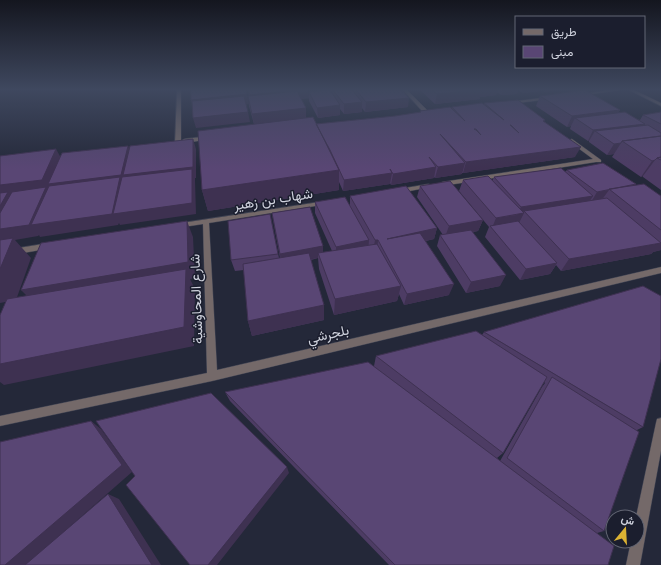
<svg xmlns="http://www.w3.org/2000/svg" width="661" height="565" font-family="Quicksand,Vazirmatn,sans-serif">
	<style>
		.lines { fill: none; stroke-linecap: round; stroke-linejoin: round }
		.minor-casing { stroke: #3f4353; stroke-width: 1 }
		.minor { fill: #746969; fill-rule: evenodd }
		.wall { fill: #4d3c64; fill-rule: evenodd }
		.shaded-wall { fill: #3e3151 }
		.building { fill: #594674; stroke: #3e3151; fill-rule: evenodd }
		.labels { text-anchor: middle; stroke-width: 3; stroke-linejoin: round; paint-order: stroke }
		.street-label { font-size: 14px; fill: #cfd2dd; stroke: #1b1e2e }
	</style>
	<rect width="100%" height="100%" fill="#242839"/>
	<g class="lines">
		<defs>
			<path id="minor" d="M177,90H181V142L178,144L175,142Z
				M403,90H407L428,111V113H424Z
				M609,90H620L579,96L577,95Z
				M629,90H634L661,103V106Z
				M549,97H551V99L509,104L507,103L509,102Z
				M210,136L213,138L212,139L184,143L181,141L184,139Z
				M572,139L601,160V162H596L442,186L439,184L442,182L593,159L570,142V140Z
				M429,184L431,185V187L399,193L396,191L399,189Z
				M326,201L329,203L328,204L209,223L217,370L661,267V273L212,381L0,426V416L207,373L203,224L177,228L174,226L175,224Z
				M49,243L52,244L53,246L52,248L0,257V251Z
				M661,418V451L640,565H626L631,541H637L636,517L656,423L657,419Z"/>
		</defs>
		<use href="#minor" class="minor-casing"/>
		<use href="#minor" class="minor"/>
	</g>
	<path class="wall" d="M247,90H308L309,98L301,99L306,108V118L254,124L249,106L248,96H249Z
		M317,90H402L408,107L365,112L362,108V112L344,114L340,109V115L318,118L309,101V92L318,91Z
		M420,90H539V91L523,93L518,90L517,94L501,95L497,92L496,95L480,97V99L435,104Z
		M540,96L620,110L618,113L640,120L643,115L661,112V190L643,177V176L641,177L612,157L614,154L607,155L589,142V141H588L570,129L571,126L567,127L536,106Z
		M484,103L545,122L575,157L463,173H462V174L435,178L434,177V178L391,185L390,183V184L343,191L339,182V190L208,211L202,190L316,124L395,116L420,112V111L451,108L452,107L484,105Z
		M567,170L636,184L635,185L661,196V250L653,252L651,254L561,271L556,265L550,274L520,280L485,237L489,227L459,191L463,180L492,181L494,177L565,172Z
		M420,186L483,220L478,231L473,232L500,286L466,293L437,246L440,235H443L417,197Z
		M350,196L437,228L434,239L426,241L449,295L404,305L399,294L397,301L334,315L319,269L318,258L311,260L324,320L252,336L248,321L244,270L235,271L231,260L270,214L279,258H280L272,213L323,253L332,251L315,213V202L350,205Z
		M484,332L643,427L637,430L604,531L597,533L608,565H389L230,401L225,392L374,366L376,356L482,335ZM544,382L545,383L542,387L500,461L497,458L503,453Z"/>
	<path class="shaded-wall" d="M285,90H308L309,98L286,100Z
		M478,90H498L496,95L480,97V99L435,104L437,94Z
		M502,90H518L517,94L501,95Z
		M524,90H539V91L523,93Z
		M545,90H559L544,92Z
		M284,91L285,101L251,104L250,95Z
		M247,94L249,104L194,110L191,100Z
		M409,98L408,107L365,112L366,102Z
		M362,102V112L344,114V104Z
		M340,105V115L318,118L317,108Z
		M306,108V118L254,124L252,114Z
		M620,110L614,120L575,118L571,126L567,127L572,116Z
		M248,112L250,122L196,128L193,118Z
		M645,124L638,134L595,131L589,141H588L593,130Z
		M193,139L196,149V178H195V180L196,214L120,225L119,223L118,225L40,237L39,235L38,236L15,240L31,258L16,300L0,303V185L56,149L65,165L128,146L133,156Z
		M621,143L614,154L607,155L614,144Z
		M581,147L575,157L463,173L466,162Z
		M655,160L643,176L641,177L652,161Z
		M465,163L462,174L435,178L438,167Z
		M436,167L434,178L391,185L393,174Z
		M339,170V190L208,211L202,190Z
		M392,173L390,184L343,191L344,180Z
		M609,190L601,201L590,204L597,192Z
		M593,196L586,207L524,211L522,214L524,213L518,225L492,228L496,218L517,215L521,207Z
		M483,220L478,231L445,237L449,226Z
		M187,221L193,237L195,278L190,279L195,289L194,346L4,385L0,382V364L37,306L21,290Z
		M437,228L434,239L385,250L387,239Z
		M369,240L368,252L336,258V247Z
		M375,240H378L377,251L373,252Z
		M661,243V250L653,252L651,254L561,271L569,259Z
		M323,246V257L318,253V258L281,265L280,254Z
		M557,263L550,274L520,280L526,269Z
		M506,275L500,286L466,293L471,282Z
		M454,284L449,295L404,305L407,294Z
		M401,286L397,301L334,315L335,299Z
		M324,305V320L252,336L248,321Z
		M91,421L101,429L132,472L26,565H5Z
		M287,467L289,473L217,565H208Z
		M108,494L119,499L161,565H152Z"/>
	<path class="building" d="M191,90H246L247,94L191,100Z
		M248,90H283L284,91L250,95Z
		M327,90H330L340,105L317,108L309,92Z
		M333,90H352L362,102L344,104Z
		M356,90H402L409,98L366,102Z
		M432,90H478L437,94Z
		M585,90L620,110L572,116L540,96Z
		M297,91L306,108L252,114L248,96Z
		M244,96L248,112L193,118L192,101Z
		M518,100L545,120L543,121L581,147L466,162L440,134L465,163L438,167L429,157L436,167L393,174L390,169L392,173L344,180L330,150L316,124L395,116L421,112L420,111L450,107L465,121L452,107L482,103L504,120L484,103ZM510,125H511L519,133ZM474,129H476L481,135L476,130Z
		M625,112L645,124L593,130L575,118Z
		M661,112V124L643,115Z
		M313,117L339,170L202,190L198,131Z
		M648,125L661,133V136L622,141L621,143L614,144L595,131Z
		M661,136V157L657,158L655,160L652,161L622,141Z
		M193,139V167L123,175L130,146Z
		M128,146L121,175L48,184L62,153Z
		M56,149L42,180L0,185V156Z
		M661,157V160L657,158Z
		M603,163L636,184L597,192L567,170Z
		M561,168L593,196L521,207L494,177Z
		M192,169V203L113,214L122,177Z
		M488,176L524,213L496,218L463,180Z
		M120,177L112,214L31,225L49,186Z
		M450,181L483,220L449,226L420,186Z
		M644,184L661,196V230L609,189Z
		M406,186L437,228L387,239L420,233L454,284L407,294L378,240H375L350,196Z
		M46,187L29,225L0,229V213L12,192Z
		M8,192L0,206V193Z
		M345,197L369,240L336,247L315,202Z
		M607,198L661,243L569,259L524,211Z
		M310,207L323,246L280,254L272,213Z
		M270,214L278,254L231,260L228,221Z
		M187,221L188,262L21,290L41,243Z
		M518,221L557,263L526,269L490,226Z
		M471,230L506,275L471,282L440,235Z
		M13,238L0,269V240Z
		M377,244L401,286L335,299L318,253Z
		M309,253L324,305L248,321L243,264Z
		M186,269L184,327L0,364V315L7,299Z
		M643,286L661,296V359L643,427L484,332Z
		M476,331L547,377L503,453L376,356Z
		M368,362L614,546L608,565H395L225,392Z
		M552,377L639,432L604,531L507,458Z
		M211,393L287,467L208,565H190L126,485L135,476L96,421Z
		M91,421L122,465L5,565H0V442Z
		M108,494L152,565H25Z"/>
	<linearGradient id="sky" x2="0" y2="1"><stop stop-color="#14161f"/><stop offset="0.53" stop-color="#3f485f"/><stop offset="1" stop-color="#3f485f" stop-opacity="0"/></linearGradient>
	<rect width="661" height="169" fill="url(#sky)"/>
	<g class="labels">
		<g class="street-label">
			<text transform="translate(273 199) rotate(-9)" y="5">شهاب بن زهير</text>
			<text transform="translate(196 299) rotate(-92)" y="5">شارع المحاوشية</text>
			<text transform="translate(328 334) rotate(-13)" y="5">بلجرشي</text>
		</g>
	</g>
	<rect x="515" y="16" width="130" height="52" fill="#1b1e2e" stroke="#636674"/>
	<rect x="523" y="29" width="20" height="6" fill="#746969" stroke="#636674"/>
	<text x="551" y="36" font-size="12" fill="#cfd2dd">طريق</text>
	<rect x="523" y="46" width="20" height="12" fill="#594674" stroke="#636674"/>
	<text x="551" y="56" font-size="12" fill="#cfd2dd">مبنى</text>
	<g transform="translate(625 529) rotate(18)"><circle r="19" fill="#1b1e2e" stroke="#636674"/>
	<path d="M0-3L7 15L0 10L-7 15Z" fill="#dbb233"/>
	<text y="-6" font-size="11" font-weight="bold" text-anchor="middle" fill="#cfd2dd">ش</text>
	</g>
</svg>
